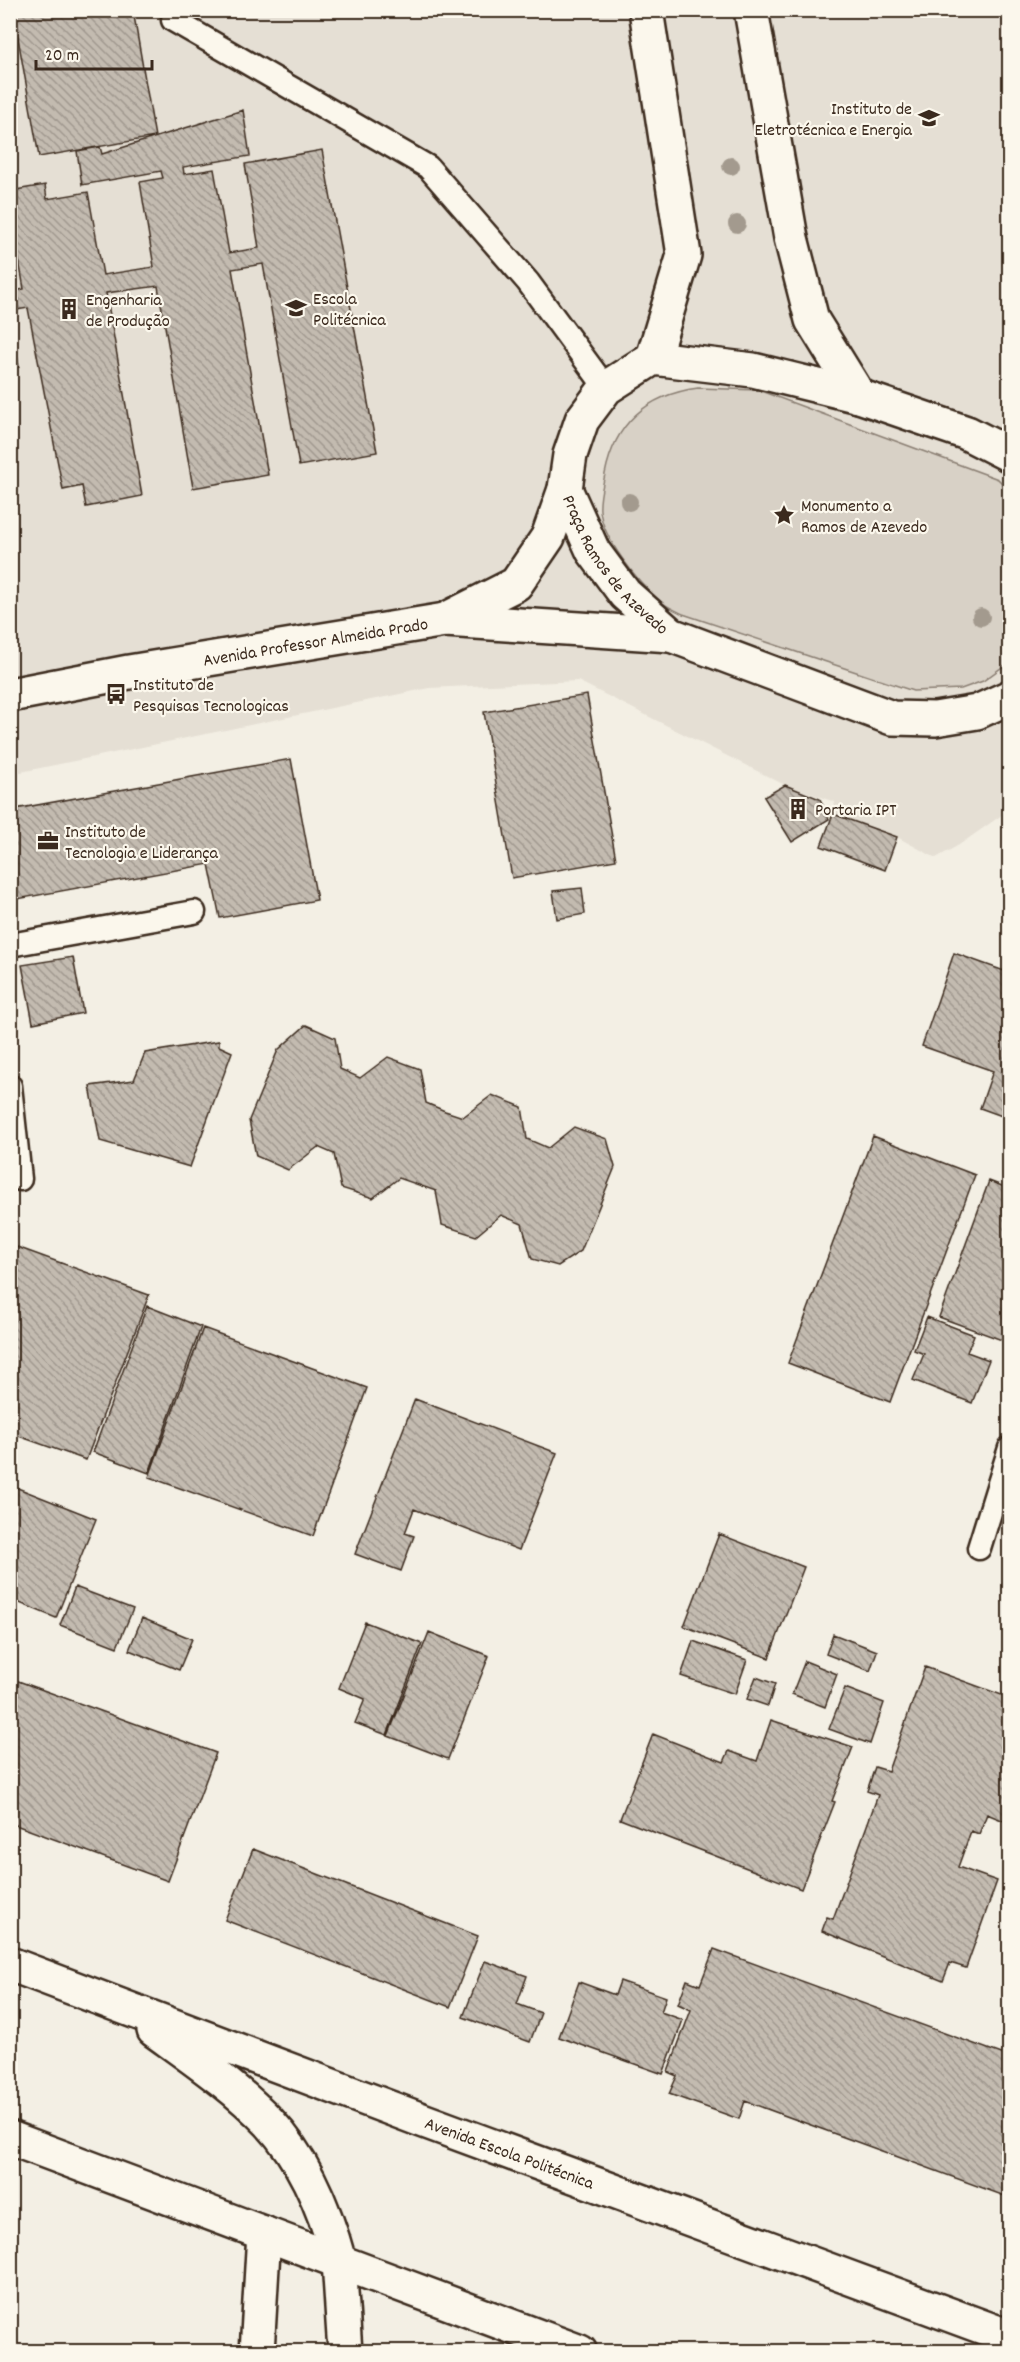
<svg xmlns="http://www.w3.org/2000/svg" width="1020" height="2362" font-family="Dekko,sans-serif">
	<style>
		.built { fill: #e5dfd4 }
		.green { fill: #d8d1c6; stroke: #8a7e72; stroke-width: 1.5 }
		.building { fill: url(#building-back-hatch); stroke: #3b2a1e; stroke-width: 1.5 }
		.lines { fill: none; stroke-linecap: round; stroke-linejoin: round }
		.service-casing { stroke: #3b2a1e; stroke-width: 27 }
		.tertiary-casing { stroke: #3b2a1e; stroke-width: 38 }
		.secondary-casing { stroke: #3b2a1e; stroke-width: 38 }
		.trunk-casing { stroke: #3b2a1e; stroke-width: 38 }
		.service { stroke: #fbf7ec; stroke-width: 22 }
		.tertiary { stroke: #fbf7ec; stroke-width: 33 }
		.secondary { stroke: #fbf7ec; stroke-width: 33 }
		.trunk { stroke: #fbf7ec; stroke-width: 33 }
		.tree { fill: #a39a8e }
		.labels { text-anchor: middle; stroke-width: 4.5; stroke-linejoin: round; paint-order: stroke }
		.poi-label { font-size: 18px; fill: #3b2a1e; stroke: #fbf7ec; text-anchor: start }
		.street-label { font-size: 18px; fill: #3b2a1e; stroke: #fbf7ec }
	</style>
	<defs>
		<pattern id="building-back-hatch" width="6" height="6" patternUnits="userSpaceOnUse" patternTransform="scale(1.5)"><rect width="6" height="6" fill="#c3bbb0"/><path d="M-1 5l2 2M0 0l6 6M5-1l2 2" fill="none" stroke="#a0988f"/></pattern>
	</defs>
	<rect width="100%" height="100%" fill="#f3efe4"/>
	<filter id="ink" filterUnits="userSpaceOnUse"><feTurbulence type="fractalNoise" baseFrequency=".0167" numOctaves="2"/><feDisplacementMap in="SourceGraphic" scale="12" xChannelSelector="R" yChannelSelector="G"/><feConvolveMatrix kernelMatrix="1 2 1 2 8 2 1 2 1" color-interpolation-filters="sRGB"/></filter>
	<g filter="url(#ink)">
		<path class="built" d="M11,11H1009V810L959,845L936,858L897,837L833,814L835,802L785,785L578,681L429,688L11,774Z"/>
		<path class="green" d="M698,388L758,390L998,479L1009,490V662L983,681L961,689L913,691L683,614C675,610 665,606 659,600C638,582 602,538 600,510C599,498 603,485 605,474C615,423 647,395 698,388Z"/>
		<path class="building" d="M13,10H133L155,137L39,157Z
			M243,110L250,156L183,167L184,174L214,169L229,253L259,248L245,164L322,150L377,452L299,466L263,264L232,269L268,475L193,488L158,286L106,293L142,496L86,507L82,486L63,490L28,308L10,311V292L24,289L10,208V191L45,185L47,199L88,192L103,275L154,267L140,182L163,178L161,171L82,185L77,151L100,147L102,154Z
			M10,313L19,367L10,368Z
			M587,695L616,860L512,878L484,712Z
			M291,759L317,900L220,918L209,864L12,900L10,891V810Z
			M785,785L820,799L829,819L792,842L764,797Z
			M833,814L897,837L885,870L821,846Z
			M582,888L585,914L557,919L553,891Z
			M954,953L1010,973V1119L980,1108L993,1071L922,1046Z
			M73,957L83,1013L33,1023L22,965Z
			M306,1025L335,1038L340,1069L360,1078L388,1057L420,1069L426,1103L445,1111L463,1117L492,1095L522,1107L527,1139L548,1148L574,1127L607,1139L615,1167L581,1251L558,1266L532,1259L522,1224L501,1215L476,1236L442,1225L436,1191L399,1178L373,1198L341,1188L334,1154L318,1147L288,1170L256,1156L249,1120L278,1050Z
			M219,1041V1046L232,1052L190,1167L100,1141L90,1086L134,1080L145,1053Z
			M873,1136L975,1175L890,1402L788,1363Z
			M989,1181L1010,1189V1343L939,1317Z
			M17,1247L149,1295L86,1460L10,1433V1264Z
			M147,1306L201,1327L149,1473L93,1452Z
			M927,1317L974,1335L967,1352L989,1360L972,1403L913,1380L924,1354L914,1350Z
			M203,1328L367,1388L313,1536L149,1477Z
			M415,1399L557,1453L519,1550L414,1509L405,1533L414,1536L401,1571L355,1554Z
			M10,1485L96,1519L56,1618L10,1599Z
			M719,1534L804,1567L769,1658L684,1626Z
			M75,1587L133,1609L117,1647L60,1625Z
			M142,1618L192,1639L179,1670L129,1650Z
			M365,1622L422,1644L387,1735L355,1723L365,1699L339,1688Z
			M429,1632L489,1656L448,1759L388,1736Z
			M833,1634L877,1651L870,1671L826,1654Z
			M693,1641L747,1660L735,1694L681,1676Z
			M805,1661L837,1674L825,1707L792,1694Z
			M925,1667L1010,1698V1806L1004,1821L987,1814L979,1834L971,1831L958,1867L997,1881L966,1968L950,1963L943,1981L822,1931L827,1917L833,1919L878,1795L867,1791L875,1767L888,1771Z
			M756,1677L775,1684L768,1706L747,1699Z
			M10,1678L216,1753L168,1881L10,1823Z
			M845,1688L884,1703L870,1744L829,1729Z
			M771,1720L853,1747L832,1801L835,1802L801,1889L620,1819L653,1734L724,1762L729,1751L757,1761Z
			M253,1849L478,1936L450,2007L225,1920Z
			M714,1949L1010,2057V2198L745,2101L739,2119L669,2094L677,2076L668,2072L691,2010L678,2004L687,1980L700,1985Z
			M485,1961L527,1976L517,2004L541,2013L530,2042L463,2017Z
			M620,1981L666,1997L661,2012L683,2020L663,2074L559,2037L579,1982L615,1995Z"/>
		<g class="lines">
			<defs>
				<path id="service" d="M173,20L428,167L528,282L606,388
					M10,945L194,912
					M10,1086L20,1179
					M979,1548L1010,1448"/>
				<g id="tertiary">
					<path d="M646,10L684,255L653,358"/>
					<path d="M751,10L791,238L812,320L859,396"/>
					<path id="s1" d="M565,489L593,551L625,594L671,635L892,718L935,719L977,712L1010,697"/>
					<path d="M445,620L516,584L548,537L565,489L570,455L582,420L606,388L653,358L753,370L859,396L967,433L1010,455"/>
					<path id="s2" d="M10,695L129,672L445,620L671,635"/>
				</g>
				<path id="secondary" d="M339,2261L345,2352
					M257,2352L264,2233"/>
				<g id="trunk">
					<path id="s3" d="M10,1964L419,2119L1010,2337"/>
					<path d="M154,2030C194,2059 235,2087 269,2122C304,2159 326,2213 339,2261"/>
					<path d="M10,2138L580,2352"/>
				</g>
			</defs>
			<use href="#service" class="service-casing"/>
			<use href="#tertiary" class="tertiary-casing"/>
			<use href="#secondary" class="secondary-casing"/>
			<use href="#trunk" class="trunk-casing"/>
			<use href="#service" class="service"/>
			<use href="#tertiary" class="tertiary"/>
			<use href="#secondary" class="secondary"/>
			<use href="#trunk" class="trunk"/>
		</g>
		<g class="tree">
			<circle cx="731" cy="166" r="9"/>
			<circle cx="737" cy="224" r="9"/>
			<circle cx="629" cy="502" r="9"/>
			<circle cx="981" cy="617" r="9"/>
		</g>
	</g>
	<defs>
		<symbol id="university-bare" viewBox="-9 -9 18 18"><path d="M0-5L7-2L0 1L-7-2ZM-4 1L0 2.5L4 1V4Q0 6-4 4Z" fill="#3b2a1e" stroke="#fbf7ec" stroke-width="2.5" paint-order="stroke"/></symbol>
		<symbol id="building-bare" viewBox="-9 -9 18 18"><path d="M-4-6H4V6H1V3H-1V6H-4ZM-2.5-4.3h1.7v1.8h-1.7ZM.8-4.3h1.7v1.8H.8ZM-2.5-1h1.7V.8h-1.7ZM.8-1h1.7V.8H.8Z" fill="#3b2a1e" stroke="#fbf7ec" stroke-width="2.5" paint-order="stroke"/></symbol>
		<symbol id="sight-bare" viewBox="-9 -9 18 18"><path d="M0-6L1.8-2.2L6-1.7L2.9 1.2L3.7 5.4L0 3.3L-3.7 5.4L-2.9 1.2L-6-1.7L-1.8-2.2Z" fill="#3b2a1e" stroke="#fbf7ec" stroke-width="2.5" paint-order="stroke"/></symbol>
		<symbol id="bus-bare" viewBox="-9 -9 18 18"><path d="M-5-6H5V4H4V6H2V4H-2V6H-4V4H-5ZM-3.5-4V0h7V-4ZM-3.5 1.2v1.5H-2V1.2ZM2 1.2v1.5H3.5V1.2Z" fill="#3b2a1e" stroke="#fbf7ec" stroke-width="2.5" paint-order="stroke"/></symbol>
		<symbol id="office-bare" viewBox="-9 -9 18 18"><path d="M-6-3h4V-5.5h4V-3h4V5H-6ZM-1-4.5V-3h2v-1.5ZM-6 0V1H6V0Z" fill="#3b2a1e" stroke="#fbf7ec" stroke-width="2.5" paint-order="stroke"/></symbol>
	</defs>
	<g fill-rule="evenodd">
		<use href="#university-bare" x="914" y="103" width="30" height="30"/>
		<use href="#university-bare" x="281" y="293" width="30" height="30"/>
		<use href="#building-bare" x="54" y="294" width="30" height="30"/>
		<use href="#sight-bare" x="769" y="500" width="30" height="30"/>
		<use href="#bus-bare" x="101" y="679" width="30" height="30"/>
		<use href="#building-bare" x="783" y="794" width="30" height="30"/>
		<use href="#office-bare" x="33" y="826" width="30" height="30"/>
	</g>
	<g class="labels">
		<g class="poi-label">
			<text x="912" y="114" text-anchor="end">Instituto de<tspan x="912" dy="21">Eletrotécnica e Energia</tspan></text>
			<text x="313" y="304">Escola<tspan x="313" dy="21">Politécnica</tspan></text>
			<text x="86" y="305">Engenharia<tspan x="86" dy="21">de Produção</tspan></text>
			<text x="801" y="511">Monumento a<tspan x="801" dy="21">Ramos de Azevedo</tspan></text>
			<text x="133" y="690">Instituto de<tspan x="133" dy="21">Pesquisas Tecnologicas</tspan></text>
			<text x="815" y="815">Portaria IPT</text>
			<text x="65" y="837">Instituto de<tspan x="65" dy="21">Tecnologia e Liderança</tspan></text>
		</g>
		<g class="street-label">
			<text dy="6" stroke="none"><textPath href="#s1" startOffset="92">Praça Ramos de Azevedo</textPath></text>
			<text dy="6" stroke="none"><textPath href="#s2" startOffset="310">Avenida Professor Almeida Prado</textPath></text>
			<text dy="6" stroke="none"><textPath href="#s3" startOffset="534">Avenida Escola Politécnica</textPath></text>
		</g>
	</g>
	<rect width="1020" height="2362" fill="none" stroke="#fbf7ec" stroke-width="36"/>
	<rect x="18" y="18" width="984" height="2326" fill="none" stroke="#3b2a1e" stroke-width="2" filter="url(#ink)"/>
	<path d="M36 60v9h116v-9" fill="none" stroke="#3b2a1e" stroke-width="3"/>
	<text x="45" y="60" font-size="18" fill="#3b2a1e" stroke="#fbf7ec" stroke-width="4.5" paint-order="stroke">20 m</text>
</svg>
